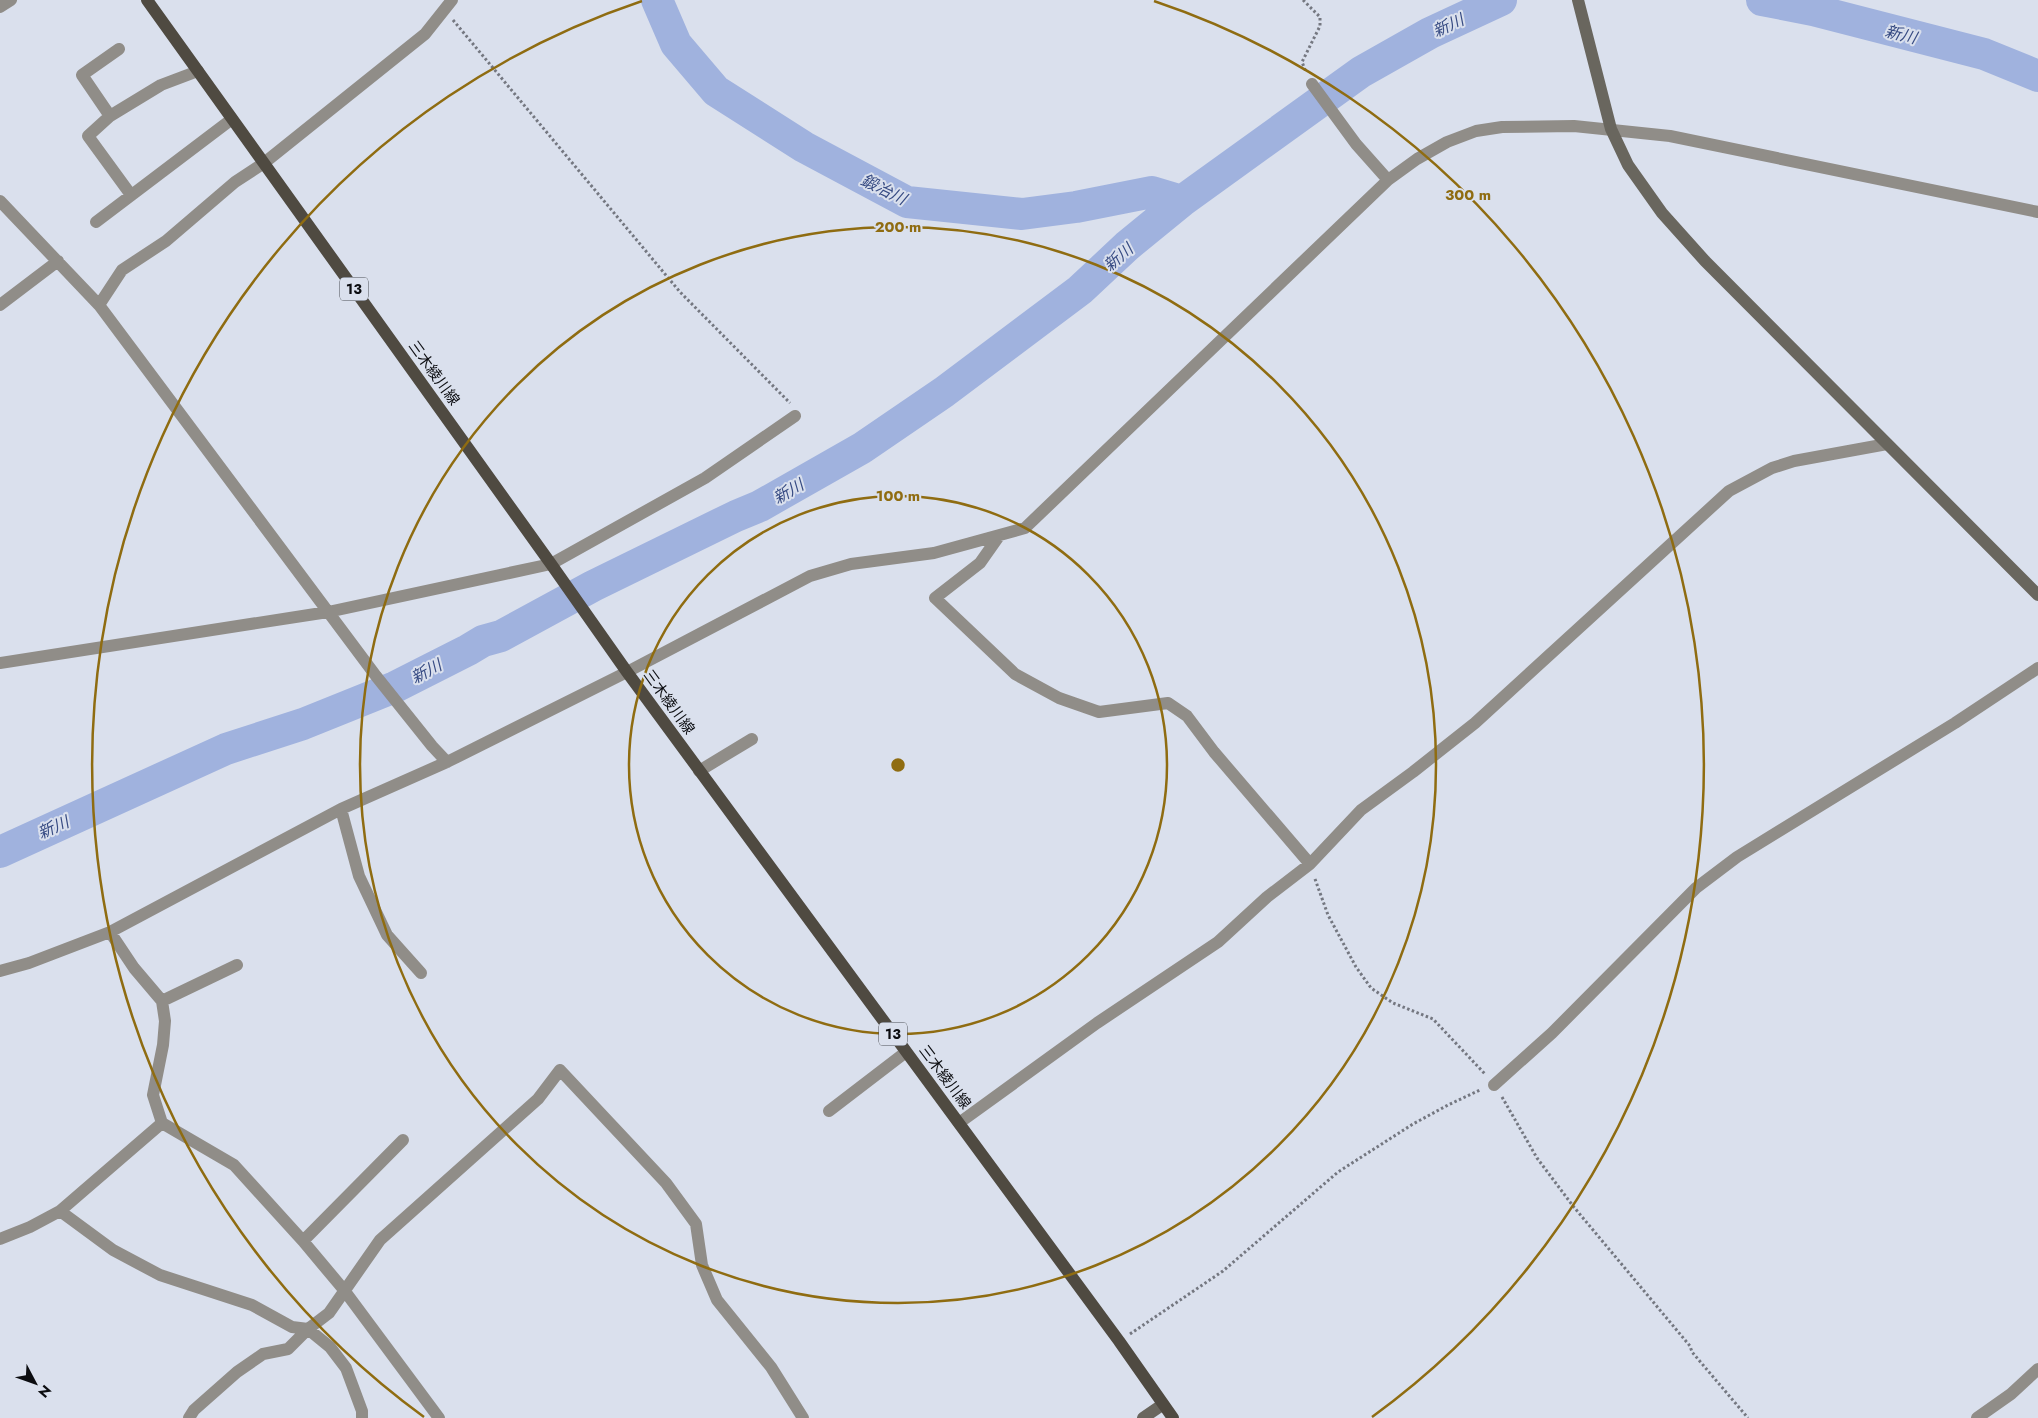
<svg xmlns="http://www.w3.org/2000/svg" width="2038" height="1418" font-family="Jost,'Noto Sans JP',sans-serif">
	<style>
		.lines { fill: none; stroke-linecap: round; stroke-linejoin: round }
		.river { stroke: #a0b2de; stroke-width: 32 }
		.path { stroke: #747780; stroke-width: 3; stroke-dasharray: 2.5 2.5; stroke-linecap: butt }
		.street { stroke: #908d88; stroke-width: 12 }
		.secondary { stroke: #69665e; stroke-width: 12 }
		.primary { stroke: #4f4a41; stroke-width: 12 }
		.ring { fill: none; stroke: #8f6c11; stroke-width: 2.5 }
		.labels { text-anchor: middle; stroke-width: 4; stroke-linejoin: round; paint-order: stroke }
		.shield { fill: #dae0ed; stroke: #494c52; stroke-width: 1 }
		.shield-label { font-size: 14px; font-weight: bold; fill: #0b0c10 }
		.street-label { font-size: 15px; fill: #0b0c10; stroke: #dae0ed }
		.water-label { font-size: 16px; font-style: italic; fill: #374b83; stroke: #dae0ed }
		.centre { fill: #8f6c11; stroke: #dae0ed; stroke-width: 2.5 }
		.ring-label { font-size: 15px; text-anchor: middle; font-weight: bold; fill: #8f6c11; stroke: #dae0ed; stroke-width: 4; stroke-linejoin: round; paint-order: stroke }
	</style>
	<rect width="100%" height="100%" fill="#dae0ed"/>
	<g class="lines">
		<path class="river" d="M657,0L676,44L716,91L804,147L907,202L1022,214L1076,207L1152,192L1182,201
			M1762,0L1813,10L1984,54L2038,76
			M0,852L226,749L303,724L395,687L468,650L483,641L501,636L593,586L736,516L760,506L862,448L944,392L1080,290L1127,246L1182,201L1361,72L1430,33L1501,0"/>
		<path class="path" d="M1303,0L1320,17V26L1302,62L1306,72
			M453,20L680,292L790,403
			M1315,879L1328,915L1356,967L1371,988L1393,1003L1433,1019L1485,1074
			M1502,1097L1537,1158L1573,1206L1690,1346L1692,1352L1748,1418
			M1130,1334L1223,1271L1338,1172L1413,1124L1448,1105L1480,1090"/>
		<path class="street" d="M0,7L11,0
			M1312,84L1356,144L1388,180
			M110,116L82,75L119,49
			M131,195L88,136L110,116L161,85L198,71
			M0,201L99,305L376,676L432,746L447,762
			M96,222L232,119
			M0,305L58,261
			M99,305L122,270L166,241L235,182L264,163L425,34L452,0
			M999,536L980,563L935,598L1015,674L1059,698L1099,712L1168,703L1187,716L1214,752L1310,864
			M0,663L328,612L551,564L705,478L795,416
			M699,771L752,739
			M341,809L359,876L387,935L421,973
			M110,932L134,968L162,1001L165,1021L163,1045L153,1095L162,1123L234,1165L303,1241L344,1290L439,1418
			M0,971L29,963L110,932L341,809L447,762L627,672L810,576L851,564L934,553L1025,528L1388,180L1417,159L1447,142L1476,131L1502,127L1574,126L1670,136L2038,212
			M162,1001L237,965
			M1494,1085L1552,1033L1696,888L1737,857L1955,723L2038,668
			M829,1111L906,1052
			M959,1123L1097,1023L1218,942L1267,897L1310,864L1361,810L1413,772L1475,723L1729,491L1772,468L1794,461L1887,444
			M60,1211L113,1250L160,1275L252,1305L292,1327L308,1329L329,1313L380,1240L538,1099L560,1070L666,1183L696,1224L702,1265L717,1300L771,1367L803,1418
			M0,1239L30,1227L60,1211L162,1123
			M303,1241L403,1140
			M189,1418L194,1410L237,1372L263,1354L288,1349L308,1329L330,1347L346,1368L362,1411V1418
			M1977,1418L2011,1394L2038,1369"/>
		<path class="secondary" d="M1578,0L1611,129L1628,165L1662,213L1705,261L2038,595
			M1143,1418L1162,1405"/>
		<path class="primary" d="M147,0L551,564L627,672L1119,1341L1173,1418"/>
	</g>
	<g class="ring">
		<circle cx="898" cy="765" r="269"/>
		<circle cx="898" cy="765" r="538"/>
		<path d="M424 1417A806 806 0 0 1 642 1M1154 1A806 806 0 0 1 1372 1417"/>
	</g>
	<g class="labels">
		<g class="shield">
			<rect x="340" y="277.5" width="28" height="23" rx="4"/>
			<rect x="879" y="1022.5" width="28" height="23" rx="4"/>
		</g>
		<g class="shield-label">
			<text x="354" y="294">13</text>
			<text x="893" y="1039">13</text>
		</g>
		<g class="street-label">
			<text transform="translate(434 373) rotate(54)" y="5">三木綾川線</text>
			<text transform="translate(669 702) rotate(54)" y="5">三木綾川線</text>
			<text transform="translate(945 1077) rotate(53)" y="5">三木綾川線</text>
		</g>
		<g class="water-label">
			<text transform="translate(1448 25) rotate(-25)" y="6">新川</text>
			<text transform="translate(1901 34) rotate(14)" y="6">新川</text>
			<text transform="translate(884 189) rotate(26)" y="6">鍛冶川</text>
			<text transform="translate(1118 257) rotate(-41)" y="6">新川</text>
			<text transform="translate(788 491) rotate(-30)" y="6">新川</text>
			<text transform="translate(426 671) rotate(-28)" y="6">新川</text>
			<text transform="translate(53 827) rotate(-24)" y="6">新川</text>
		</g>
	</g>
	<circle cx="898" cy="765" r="8" class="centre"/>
	<g class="ring-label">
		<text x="1468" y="200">300 m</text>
		<text x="898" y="232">200 m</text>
		<text x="898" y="501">100 m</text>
	</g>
	<g transform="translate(35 1383) rotate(131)" stroke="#dae0ed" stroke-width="4" paint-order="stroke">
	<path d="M0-4L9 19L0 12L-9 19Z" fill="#0b0c10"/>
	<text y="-8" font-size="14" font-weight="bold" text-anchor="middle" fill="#0b0c10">N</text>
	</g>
</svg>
